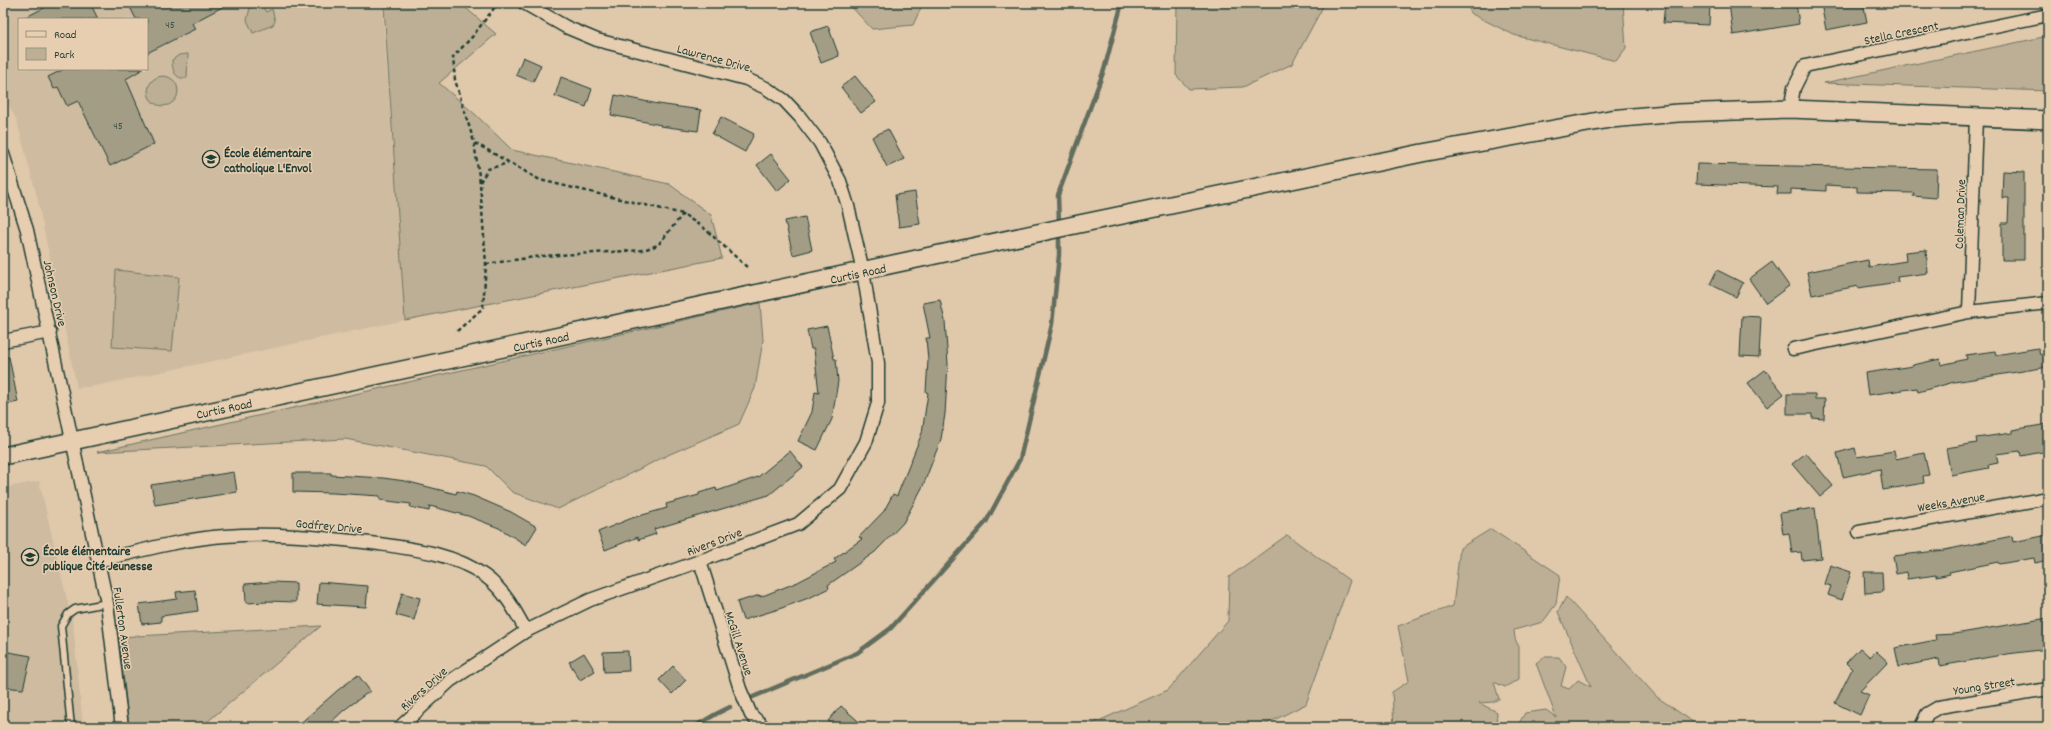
<svg xmlns="http://www.w3.org/2000/svg" width="2051" height="730" font-family="Dekko,sans-serif">
	<style>
		.built { fill: #cebba0; fill-rule: evenodd }
		.green { fill: #bdaf95; stroke: #6e7664 }
		.lines { fill: none; stroke-linecap: round; stroke-linejoin: round }
		.stream { stroke: #626d5d; stroke-width: 4.5 }
		.building { fill: #a49d86; stroke: #1f3d34 }
		.service-casing { stroke: #1f3d34; stroke-width: 9 }
		.minor-casing { stroke: #1f3d34; stroke-width: 15 }
		.secondary-casing { stroke: #1f3d34; stroke-width: 20 }
		.path { stroke: #1f3d34; stroke-width: 2.5; stroke-dasharray: 4 3; stroke-linecap: butt }
		.service { stroke: #e8ceb0; stroke-width: 6 }
		.minor { stroke: #e8ceb0; stroke-width: 12 }
		.secondary { stroke: #e8ceb0; stroke-width: 17 }
		.labels { text-anchor: middle; stroke-width: 3; stroke-linejoin: round; paint-order: stroke }
		.number-label { font-size: 11px; fill: #405548 }
		.street-label { font-size: 13px; fill: #1f3d34; stroke: #e8ceb0 }
		.poi-label { font-size: 13px; font-weight: bold; fill: #1f3d34; stroke: #e8ceb0; text-anchor: start }
	</style>
	<rect width="100%" height="100%" fill="#e0c8ab"/>
	<filter id="ink" filterUnits="userSpaceOnUse"><feTurbulence type="fractalNoise" baseFrequency=".025" numOctaves="2"/><feDisplacementMap in="SourceGraphic" scale="8" xChannelSelector="R" yChannelSelector="G"/><feConvolveMatrix kernelMatrix="1 2 1 2 8 2 1 2 1" color-interpolation-filters="sRGB"/></filter>
	<g filter="url(#ink)">
		<path class="built" d="M3,3H382L405,320L95,386L77,388L37,197L17,121L3,94ZM19,19H147V69H19Z
			M39,481L73,625L83,727H3V488Z"/>
		<path class="green" d="M388,3H460L496,34L439,83L476,115L512,150L669,184L711,215L722,258L405,320L384,7Z
			M848,3H923L913,25L872,29Z
			M1177,3H1325L1292,64L1243,87L1189,89L1176,75Z
			M1465,3H1623L1626,48L1616,61L1514,35L1472,14Z
			M261,4L266,12L272,9L275,21L273,25L253,33L247,20L250,8Z
			M2048,36V91L1824,83Z
			M188,54L187,78C175,80 172,70 172,60L179,55Z
			M148 91a15 15 0 1 1 30 0a15 15 0 1 1-30 0Z
			M116,270L179,277L172,351L112,347Z
			M760,303L763,340L755,388L739,424L670,454L558,509L512,492L486,466L345,439L97,452Z
			M1491,529L1560,575L1556,604L1543,622L1514,630L1515,639L1519,647V679L1505,687L1494,682L1499,699L1493,702L1479,703L1497,712L1496,727H1466L1454,724L1452,727H1394L1392,692L1409,681L1398,626L1453,606L1460,548Z
			M1287,535L1350,581L1306,704L1260,727H1085L1168,690L1228,621L1229,577Z
			M1566,597L1657,697L1700,727H1526L1519,723L1525,713L1546,710L1556,717L1536,663L1544,657H1559L1566,667L1561,686L1569,689L1578,680L1591,687L1558,612Z
			M321,626L201,727H129L119,637Z"/>
		<g class="lines">
			<path class="stream" d="M1059,224L1058,195L1104,70L1122,3
				M753,697L857,653L891,628L986,522L1020,459L1052,324L1059,255V232
				M694,727L716,714L730,707"/>
		</g>
		<path class="building" d="M54,3H90L98,19H22Z
			M128,3H230L192,23L195,29L147,53V19H136Z
			M1665,3L1710,4L1709,25L1663,23Z
			M1729,3H1796L1799,24L1733,35Z
			M1821,3H1863L1867,22L1826,30Z
			M828,26L839,56L821,63L810,32Z
			M523,57L541,65L533,82L516,75Z
			M64,69H143L126,79L154,144L110,166L78,101L67,106L58,87L54,89L48,77Z
			M855,76L876,102L861,113L841,87Z
			M561,77L592,89L586,107L555,96Z
			M615,95L658,104L701,110L698,131L660,126L661,125L611,115Z
			M721,117L754,134L745,152L712,134Z
			M888,129L904,159L887,167L872,137Z
			M771,154L791,179L777,191L757,165Z
			M1697,164L1937,169L1936,198L1913,196L1914,193L1857,192V187L1826,185V191L1791,189V194H1777L1778,187L1696,184Z
			M2003,171L2024,172V260H2002V223H2008L2009,198H2002Z
			M915,192L920,224L899,227L895,195Z
			M805,217L812,250L793,255L785,221Z
			M1926,250L1928,273L1897,277L1898,282L1858,288V286L1812,295L1807,272L1868,260L1869,267L1906,261L1905,252Z
			M1772,262L1789,286L1766,303L1749,279Z
			M1717,270L1743,283L1736,297L1710,284Z
			M940,300L945,321L948,364L945,414L941,439L923,486L903,523L875,552L828,585L829,588L811,597L779,609L743,620L737,602L760,595V597L798,582L836,562L834,559L862,539L859,537L884,511L893,494L897,496L922,433L928,393L926,392L928,360L926,338H930L923,303Z
			M1742,316L1761,317L1759,357L1740,356Z
			M827,326L834,359H836L838,381L832,419L817,450L798,441L812,412L815,392L819,393L814,349H811L807,330Z
			M2038,348L2040,355L2048,352V367L1954,382L1918,392L1917,388L1868,395L1865,373L1913,366V365L1940,359L1941,365L1967,359L1966,355L1995,351L1996,355Z
			M3,357H9L18,402L3,405Z
			M1765,370L1784,394L1767,407L1748,383Z
			M1787,394H1815V399H1825L1824,419L1812,418V414H1787Z
			M2048,424V451L2021,456L2020,451L1996,454L1998,463L1988,465L1989,468L1951,475L1946,448L1977,443L1976,438L2012,433V430Z
			M1855,448L1857,457L1894,451L1896,459L1924,453L1929,475L1923,476L1924,483L1883,490L1880,469L1843,477L1837,453Z
			M790,451L803,467L769,495L654,529L656,534L638,540V537L605,550L598,532L632,518L667,508L666,504L699,495V493L716,488L717,491L758,477Z
			M1806,453L1833,486L1820,497L1792,464Z
			M234,472L237,492L155,505L151,485Z
			M293,473H331V475L383,478L405,481L456,494L457,491L474,496L511,512L537,527L526,545L499,528L468,516L430,506L429,511L410,507L411,504L380,500V496L333,493L293,492Z
			M1815,508L1821,558L1802,560L1801,552L1792,553L1789,533L1783,534L1780,513Z
			M2048,535V560L2035,563L2034,558L1999,564L1998,562L1949,572L1950,574L1936,577V575L1907,579L1906,572L1896,574L1893,556L1945,550L2012,536L2013,542Z
			M1830,565L1851,572L1842,600L1828,595L1831,586L1824,584Z
			M1864,572H1882L1883,592L1865,593Z
			M272,582L296,583V602L266,601L267,602L246,603L245,584Z
			M319,582L368,586L366,607L317,604Z
			M195,590L198,611L161,616V622L142,624L139,604L177,599L176,592Z
			M402,593L420,598L414,620L396,615Z
			M2048,618V649L2007,654L1940,666L1939,659L1899,667L1895,648L1936,640L1935,635L1955,634Z
			M1860,648L1870,657L1876,651L1888,662L1860,691L1869,695L1860,715L1835,703L1852,669L1846,663Z
			M3,651L31,656L23,689L3,687Z
			M628,651L629,671L604,672L603,652Z
			M584,653L595,671L580,680L569,662Z
			M673,666L686,680L672,694L659,680Z
			M358,675L370,691L344,710L326,727H296L338,690Z
			M841,706L865,727H835L828,721Z"/>
		<g class="lines">
			<defs>
				<path id="service" d="M71,727L61,626L68,614L75,609L107,603"/>
				<path id="minor" d="M1790,109L1794,88L1805,66L2048,15
					M3,154L27,230L107,603L122,727
					M1969,312L1976,118
					M3,341L50,332
					M1793,349L1969,312L2048,303
					M1859,532L2048,498
					M98,561C140,551 182,539 225,536C277,532 327,538 379,544C415,549 455,554 485,576C504,590 515,610 526,631
					M700,561L740,689L751,715L764,727
					M400,727L450,681L526,631L590,600L700,561L798,524L840,489L866,442L878,403V363L863,271L848,206L840,181L820,143L800,117L784,100L766,88L746,79L597,40L566,27L524,3
					M1921,727L1927,714L1939,707L2048,689"/>
				<path id="secondary" d="M3,456L1079,224L1422,153L1610,119L1678,113L1790,109L2048,120"/>
			</defs>
			<use href="#service" class="service-casing"/>
			<use href="#minor" class="minor-casing"/>
			<use href="#secondary" class="secondary-casing"/>
			<path class="path" d="M475,143L540,180L683,214L705,229L748,268
				M480,182L488,169L508,163
				M486,264L542,256L643,250L658,245L683,214
				M457,331L483,308L486,264L480,183L474,142L455,80L453,57L472,37L498,3"/>
			<use href="#service" class="service"/>
			<use href="#minor" class="minor"/>
			<use href="#secondary" class="secondary"/>
		</g>
	</g>
	<defs>
		<symbol id="school-ring" viewBox="-11 -11 22 22"><circle r="9.5" fill="#e8ceb0" stroke="#1f3d34" stroke-width="1.5"/><path d="M0-5L7-2L0 1L-7-2ZM-4 1L0 2.5L4 1V4Q0 6-4 4Z" fill="#1f3d34"/></symbol>
	</defs>
	<g fill-rule="evenodd">
		<use href="#school-ring" x="201" y="149" width="20" height="20"/>
		<use href="#school-ring" x="20" y="547" width="20" height="20"/>
	</g>
	<g class="labels">
		<g class="number-label">
			<text x="170" y="28">45</text>
			<text x="118" y="129">45</text>
		</g>
		<g class="street-label">
			<text transform="translate(1901 32) rotate(-12)" y="5">Stella Crescent</text>
			<text transform="translate(714 57) rotate(15)" y="5">Lawrence Drive</text>
			<text transform="translate(1959 214) rotate(-88)" y="5">Coleman Drive</text>
			<text transform="translate(858 273) rotate(-12)" y="5">Curtis Road</text>
			<text transform="translate(56 293) rotate(77)" y="5">Johnson Drive</text>
			<text transform="translate(541 341) rotate(-12)" y="5">Curtis Road</text>
			<text transform="translate(224 408) rotate(-12)" y="5">Curtis Road</text>
			<text transform="translate(1951 501) rotate(-10)" y="5">Weeks Avenue</text>
			<text transform="translate(329 525) rotate(5)" y="5">Godfrey Drive</text>
			<text transform="translate(714 541) rotate(-21)" y="5">Rivers Drive</text>
			<text transform="translate(124 628) rotate(82)" y="5">Fullerton Avenue</text>
			<text transform="translate(740 643) rotate(72)" y="5">McGill Avenue</text>
			<text transform="translate(1984 685) rotate(-9)" y="5">Young Street</text>
			<text transform="translate(423 688) rotate(-42)" y="5">Rivers Drive</text>
		</g>
		<g class="poi-label">
			<text x="224" y="157">École élémentaire<tspan x="224" dy="15">catholique L'Envol</tspan></text>
			<text x="43" y="555">École élémentaire<tspan x="43" dy="15">publique Cité Jeunesse</tspan></text>
		</g>
	</g>
	<rect width="2051" height="730" fill="none" stroke="#e8ceb0" stroke-width="16"/>
	<rect x="8" y="8" width="2035" height="714" fill="none" stroke="#1f3d34" stroke-width="1.5" filter="url(#ink)"/>
	<rect x="18" y="18" width="130" height="52" fill="#e8ceb0" stroke="#98947e"/>
	<rect x="26" y="31" width="20" height="6" fill="#e8ceb0" stroke="#98947e"/>
	<text x="54" y="38" font-size="12" fill="#1f3d34">Road</text>
	<rect x="26" y="48" width="20" height="12" fill="#bdaf95" stroke="#98947e"/>
	<text x="54" y="58" font-size="12" fill="#1f3d34">Park</text>
</svg>
